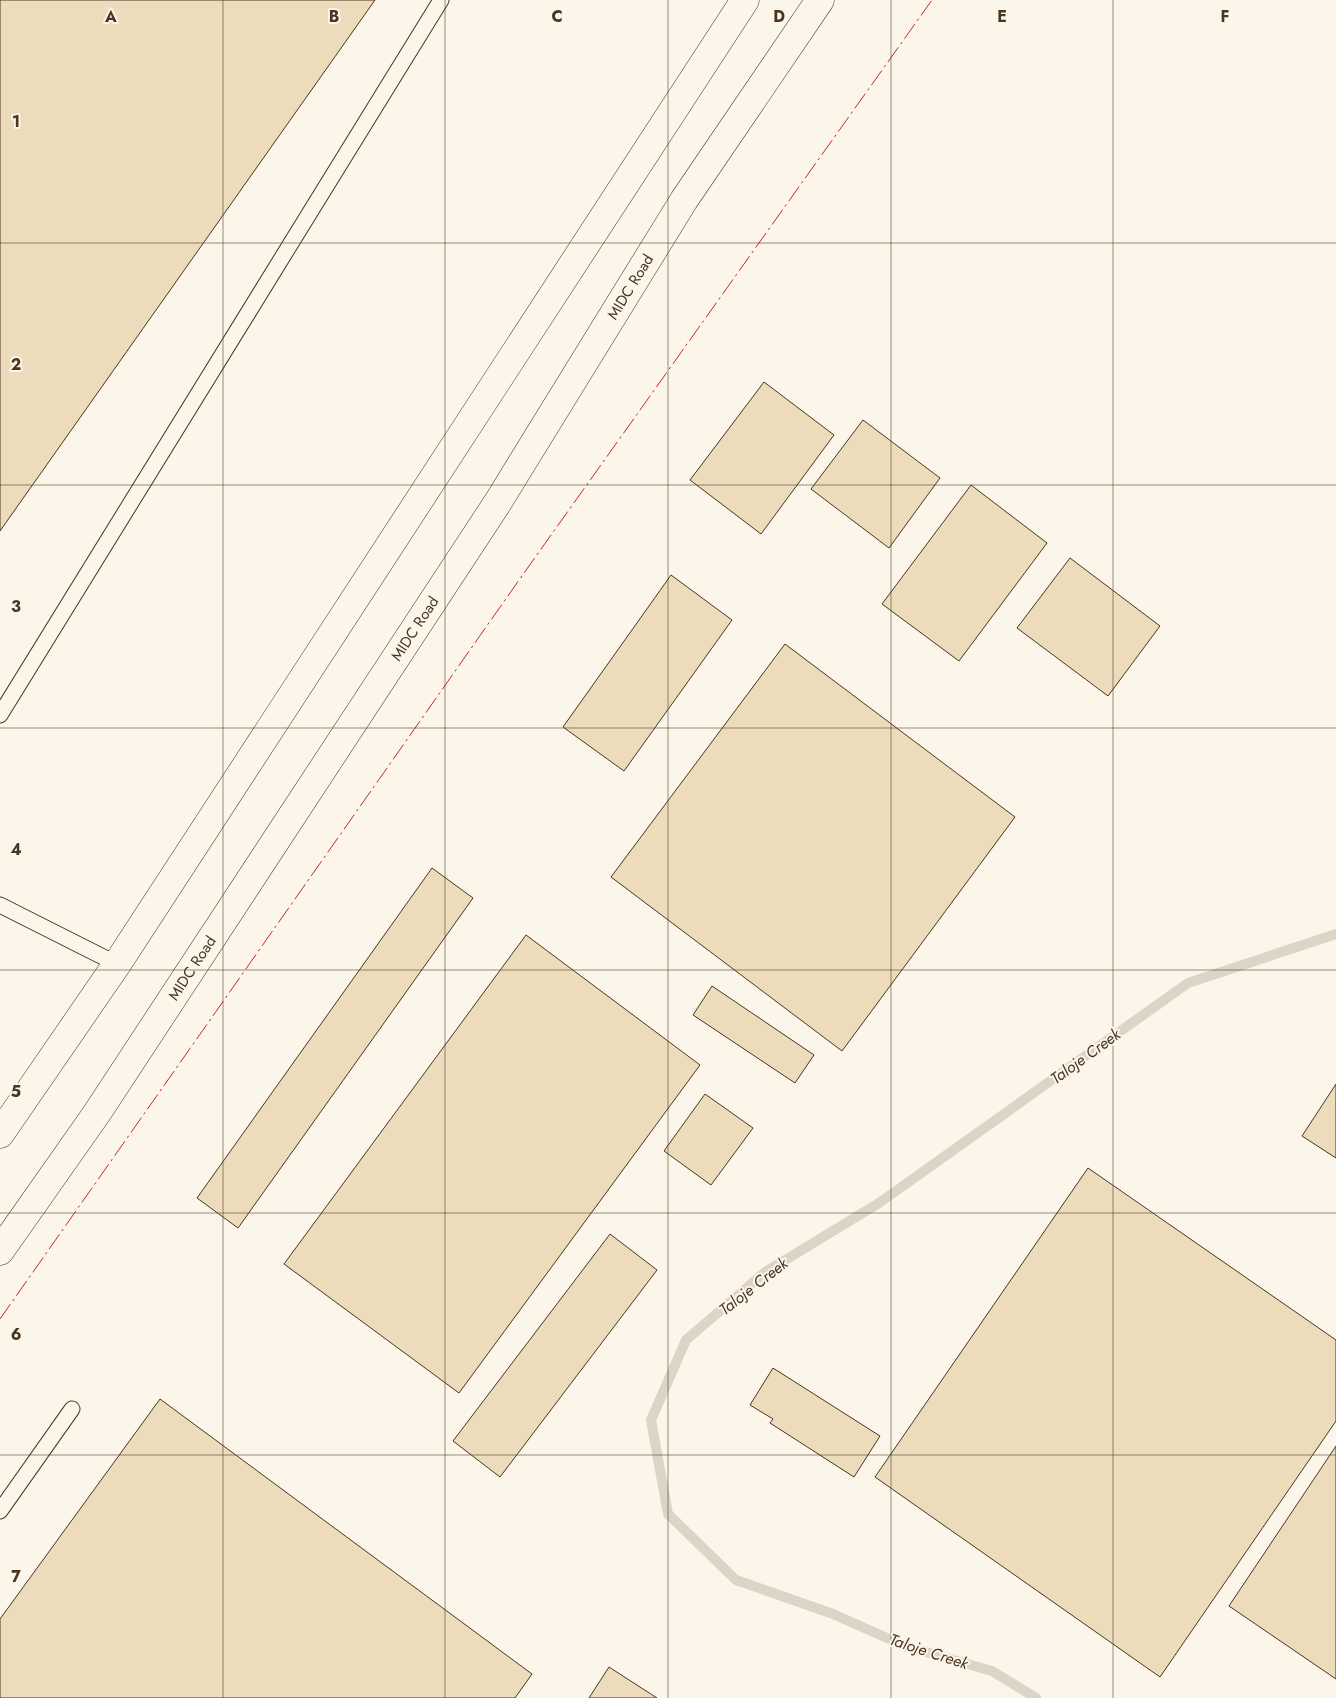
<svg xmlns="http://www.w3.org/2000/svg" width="1336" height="1698" font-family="Jost,sans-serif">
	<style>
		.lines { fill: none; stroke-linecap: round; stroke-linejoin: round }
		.stream { stroke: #dcd4c6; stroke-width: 10 }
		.building { fill: #ecdcbc; stroke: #4a3520 }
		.service-casing { stroke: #4a3520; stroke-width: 17 }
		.secondary-casing { stroke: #4a3520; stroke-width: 29 }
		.service { stroke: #fbf6e9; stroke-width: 15 }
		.secondary { stroke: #fbf6e9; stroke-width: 28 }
		.power { stroke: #c62828; stroke-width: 1; stroke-dasharray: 18 4 2.5 4; stroke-linecap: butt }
		.grid { fill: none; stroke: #4a3520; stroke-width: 1; stroke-opacity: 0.55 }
		.labels { text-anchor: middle; stroke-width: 4; stroke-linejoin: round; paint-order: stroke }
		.street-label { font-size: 15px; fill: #4a3520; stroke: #fbf6e9 }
		.water-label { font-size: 16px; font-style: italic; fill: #4a3520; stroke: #fbf6e9 }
		.grid-label { font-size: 16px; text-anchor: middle; font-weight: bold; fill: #4a3520; stroke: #fbf6e9; stroke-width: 4; stroke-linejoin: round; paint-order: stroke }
	</style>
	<rect width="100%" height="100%" fill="#fbf6e9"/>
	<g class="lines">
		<path class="stream" d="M1036,1698L992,1671L905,1646L833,1614L736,1580L668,1514L651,1420L686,1340L764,1273L879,1203L1188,983L1336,934"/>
	</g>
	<path class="building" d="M0,0H375L0,531Z
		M764,382L834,435L761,534L690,480Z
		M863,420L940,478L889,548L811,489Z
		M971,485L1047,543L959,661L882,604Z
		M1070,558L1160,626L1108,696L1017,628Z
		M671,575L732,620L624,771L563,727Z
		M785,644L1015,817L842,1051L611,877Z
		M432,868L473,898L238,1228L197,1198Z
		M526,935L700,1065L459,1393L284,1264Z
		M712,986L814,1055L795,1083L693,1015Z
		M1336,1084V1158L1302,1136Z
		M705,1094L753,1128L711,1185L664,1151Z
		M1088,1168L1336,1340V1421L1160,1677L875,1477Z
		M610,1234L657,1270L500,1477L453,1441Z
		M773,1368L880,1436L854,1477L770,1423L773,1419L750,1405Z
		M160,1399L532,1674L515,1698H0V1619Z
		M1336,1446V1679L1229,1606Z
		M609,1667L657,1698H589Z"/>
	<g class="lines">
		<defs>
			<path id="service" d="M0,715L441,0
				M0,905L117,964
				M0,1511L72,1409"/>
			<g id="secondary">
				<path d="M0,1134L117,964L745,0"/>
				<path id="s1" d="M0,1251L97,1113L498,502L684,200L820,0"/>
			</g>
		</defs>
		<use href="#service" class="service-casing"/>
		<use href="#secondary" class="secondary-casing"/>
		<use href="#service" class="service"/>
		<use href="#secondary" class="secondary"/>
		<path class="power" d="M0,1319L524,573L932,0"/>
	</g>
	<path class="grid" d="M223,0V1698M445,0V1698M668,0V1698M891,0V1698M1113,0V1698M0,243H1336M0,485H1336M0,728H1336M0,970H1336M0,1213H1336M0,1455H1336"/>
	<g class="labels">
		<g class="street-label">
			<text dy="5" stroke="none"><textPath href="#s1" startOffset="1152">MIDC Road</textPath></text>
			<text dy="5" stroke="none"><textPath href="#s1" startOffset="748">MIDC Road</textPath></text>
			<text dy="5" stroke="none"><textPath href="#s1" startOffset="342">MIDC Road</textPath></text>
		</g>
		<g class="water-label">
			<text transform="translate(1085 1056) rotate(-36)" y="6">Taloje Creek</text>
			<text transform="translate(753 1286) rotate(-38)" y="6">Taloje Creek</text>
			<text transform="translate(929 1651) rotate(18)" y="6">Taloje Creek</text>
		</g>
	</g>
	<g class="grid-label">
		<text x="111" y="22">A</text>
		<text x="334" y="22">B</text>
		<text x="557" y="22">C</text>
		<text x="779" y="22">D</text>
		<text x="1002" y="22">E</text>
		<text x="1225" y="22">F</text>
		<text x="16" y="127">1</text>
		<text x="16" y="370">2</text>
		<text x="16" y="612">3</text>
		<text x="16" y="855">4</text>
		<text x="16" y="1097">5</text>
		<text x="16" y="1340">6</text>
		<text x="16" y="1582">7</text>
	</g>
</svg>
